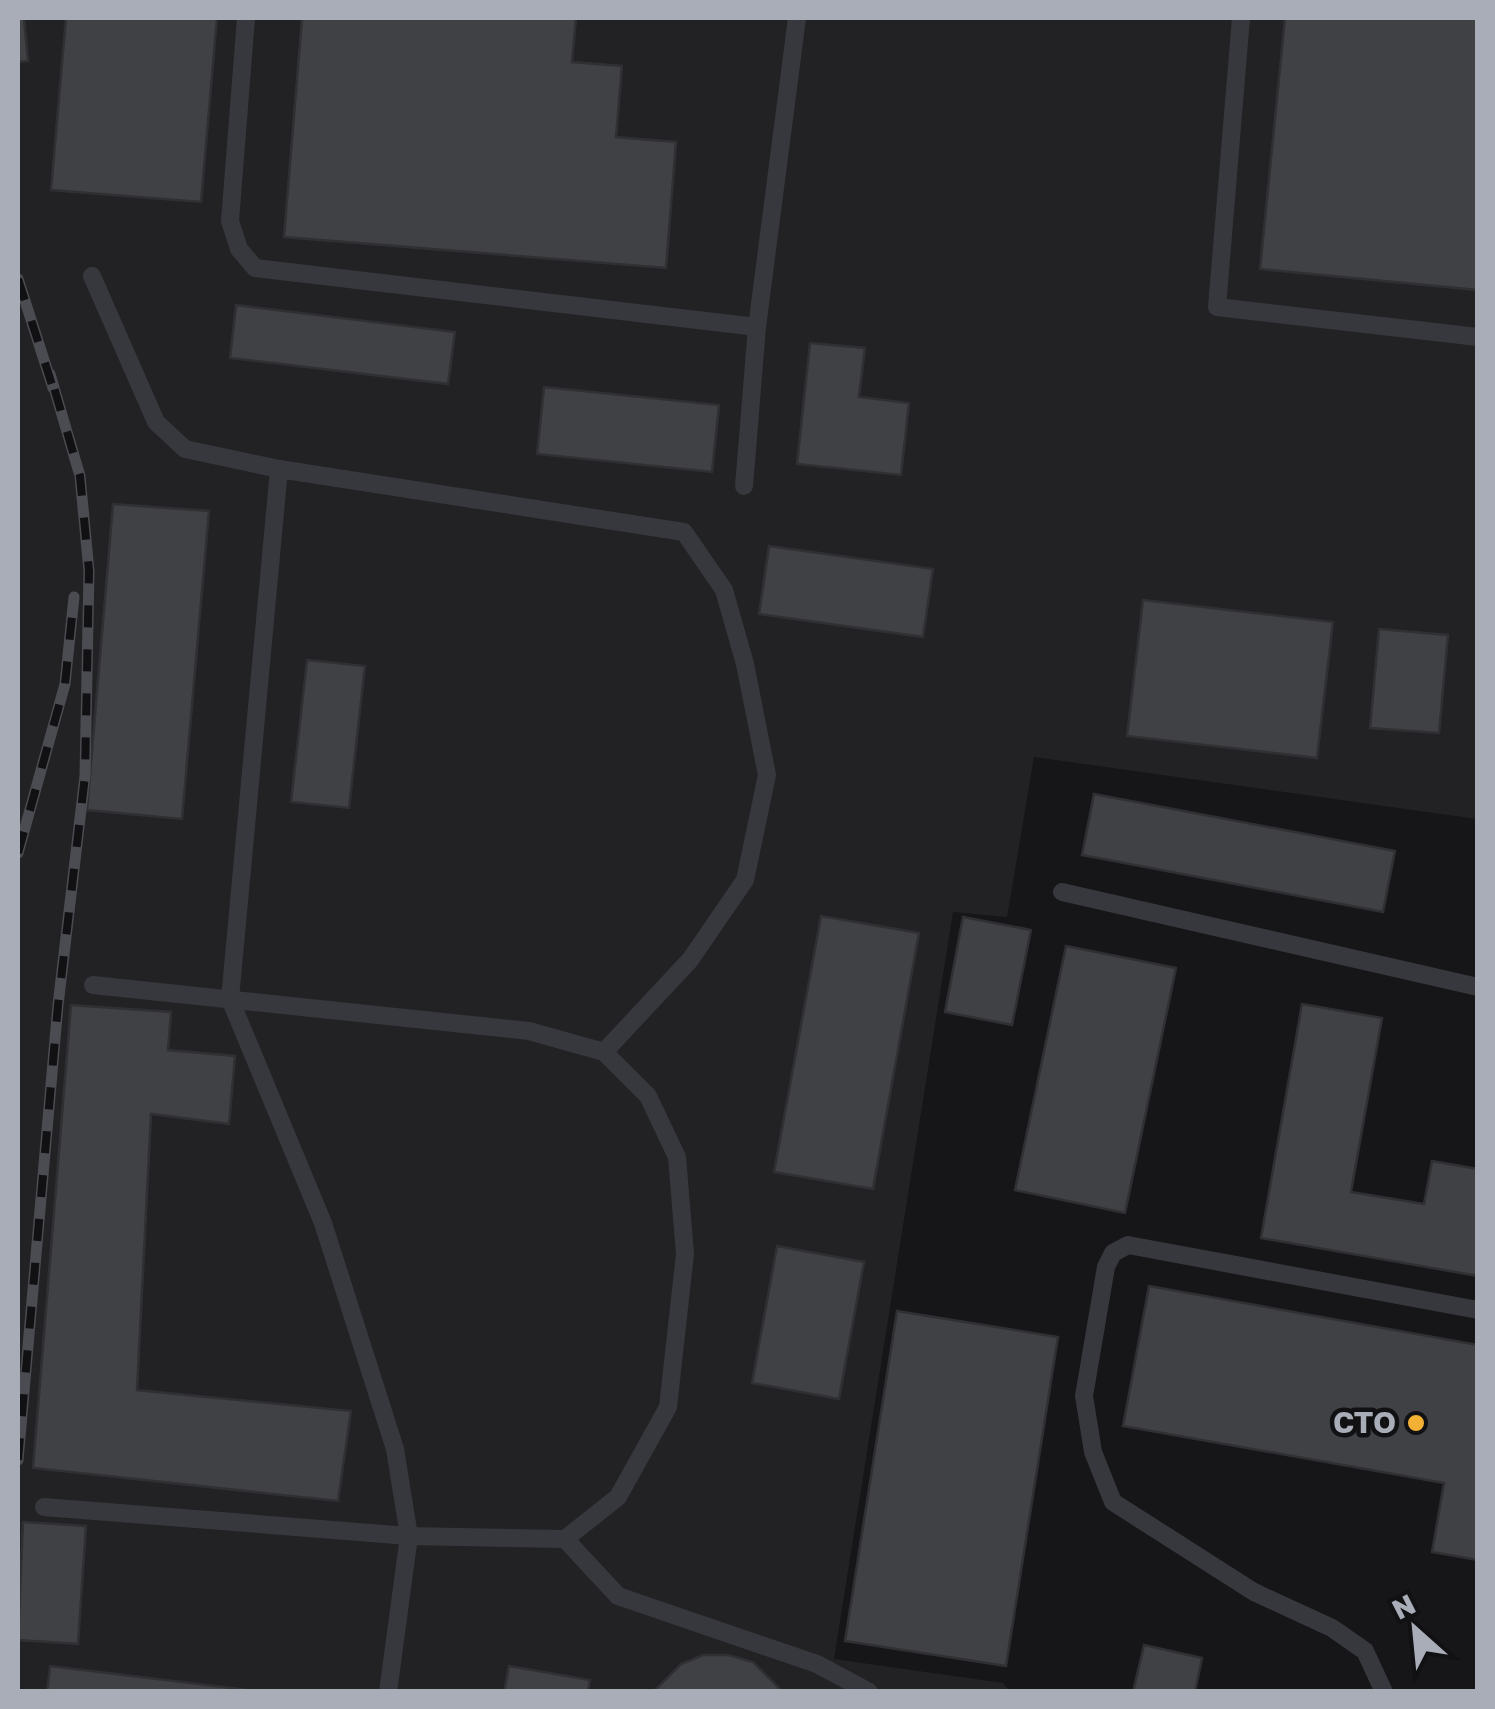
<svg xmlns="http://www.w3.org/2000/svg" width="1495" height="1709" font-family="'Golos Text',sans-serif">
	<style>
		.built { fill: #222225 }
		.building { fill: #404145; stroke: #303034; stroke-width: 2.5 }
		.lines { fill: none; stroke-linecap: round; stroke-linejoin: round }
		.service { stroke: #37383d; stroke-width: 18 }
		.rail-casing { stroke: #4a4c52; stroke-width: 11 }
		.rail { stroke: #111113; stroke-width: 8; stroke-dasharray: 22; stroke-linecap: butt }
		.poi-dot { fill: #f2b134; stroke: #111113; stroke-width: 4 }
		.labels { text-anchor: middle; stroke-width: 9; stroke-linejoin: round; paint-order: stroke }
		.poi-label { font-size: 30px; font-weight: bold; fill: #a8adb8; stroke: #111113; text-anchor: end }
	</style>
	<rect width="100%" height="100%" fill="#161618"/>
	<path class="built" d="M18,18H1477V819L1034,757L1007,917L953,912L834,1659L1003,1683L1010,1691H18Z"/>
	<path class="building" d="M18,18H24L28,61L18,62Z
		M66,18H217L201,202L51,190Z
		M302,18H576L572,62L622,66L616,137L676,142L666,268L284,237Z
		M1285,18H1478V290L1260,269Z
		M236,305L455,332L448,384L230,358Z
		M810,343L865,348L859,397L909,403L901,475L797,464Z
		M544,387L719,405L712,472L537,454Z
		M113,504L209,511L182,819L87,810Z
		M769,546L933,569L923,637L759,614Z
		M1143,600L1333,622L1317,758L1127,736Z
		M1379,629L1448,635L1439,733L1370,728Z
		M307,660L365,666L349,808L291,802Z
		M1094,794L1395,851L1383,912L1082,855Z
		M821,916L919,933L873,1189L774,1172Z
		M963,917L1031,930L1012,1025L945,1012Z
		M1066,946L1176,968L1125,1213L1015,1190Z
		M1302,1004L1382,1018L1351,1192L1424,1204L1432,1161L1478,1169V1276L1261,1238Z
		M71,1005L171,1012L168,1050L235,1056L229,1124L151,1114L137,1390L351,1411L338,1501L33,1468Z
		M777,1246L864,1262L839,1399L752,1383Z
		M1149,1286L1478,1345V1560L1432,1552L1444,1483L1123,1426Z
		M897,1311L1058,1337L1006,1666L845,1641Z
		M23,1522L86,1526L78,1644L18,1640Z
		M1144,1645L1202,1658L1195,1692H1133Z
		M703,1655H728L753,1662L783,1692H653L681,1664Z
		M50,1666L265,1692H47Z
		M509,1666L590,1680L588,1692H504Z"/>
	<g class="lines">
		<path class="service" d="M246,18L230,221L239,249L255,268L757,327
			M1241,18L1217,307L1478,337
			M92,276L156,422L185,449L279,469L230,999L323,1223L395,1449L409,1536L388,1692
			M279,469L684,532L724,590L745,664L767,775L745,880L690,960L604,1052
			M744,486L757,327L797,18
			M1062,892L1478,987
			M44,1507L409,1536L565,1539L618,1497L668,1407L685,1254L677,1157L648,1096L604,1052L529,1031L93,985
			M565,1539L618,1596L817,1664L869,1692
			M1384,1692L1365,1651L1332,1628L1254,1592L1113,1502L1093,1452L1084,1396L1106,1267L1113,1253L1128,1245L1478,1310"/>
		<defs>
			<path id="rail" d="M18,279L53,388
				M18,853L65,684L74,597
				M18,1460L58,1005L85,776L89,571L80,476L50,374"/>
		</defs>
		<use href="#rail" class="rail-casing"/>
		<use href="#rail" class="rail"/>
	</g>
	<circle class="poi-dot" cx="1416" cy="1423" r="10"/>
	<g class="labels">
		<g class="poi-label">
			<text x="1396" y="1433">СТО</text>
		</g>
	</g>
	<rect width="1495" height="1709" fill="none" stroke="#a8adb8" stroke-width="40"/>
	<g transform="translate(1415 1629) rotate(333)" stroke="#111113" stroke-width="8" paint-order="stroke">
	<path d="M0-8L18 38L0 25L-18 38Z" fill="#a8adb8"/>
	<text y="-15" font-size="28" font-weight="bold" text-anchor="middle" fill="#a8adb8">N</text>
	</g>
</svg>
